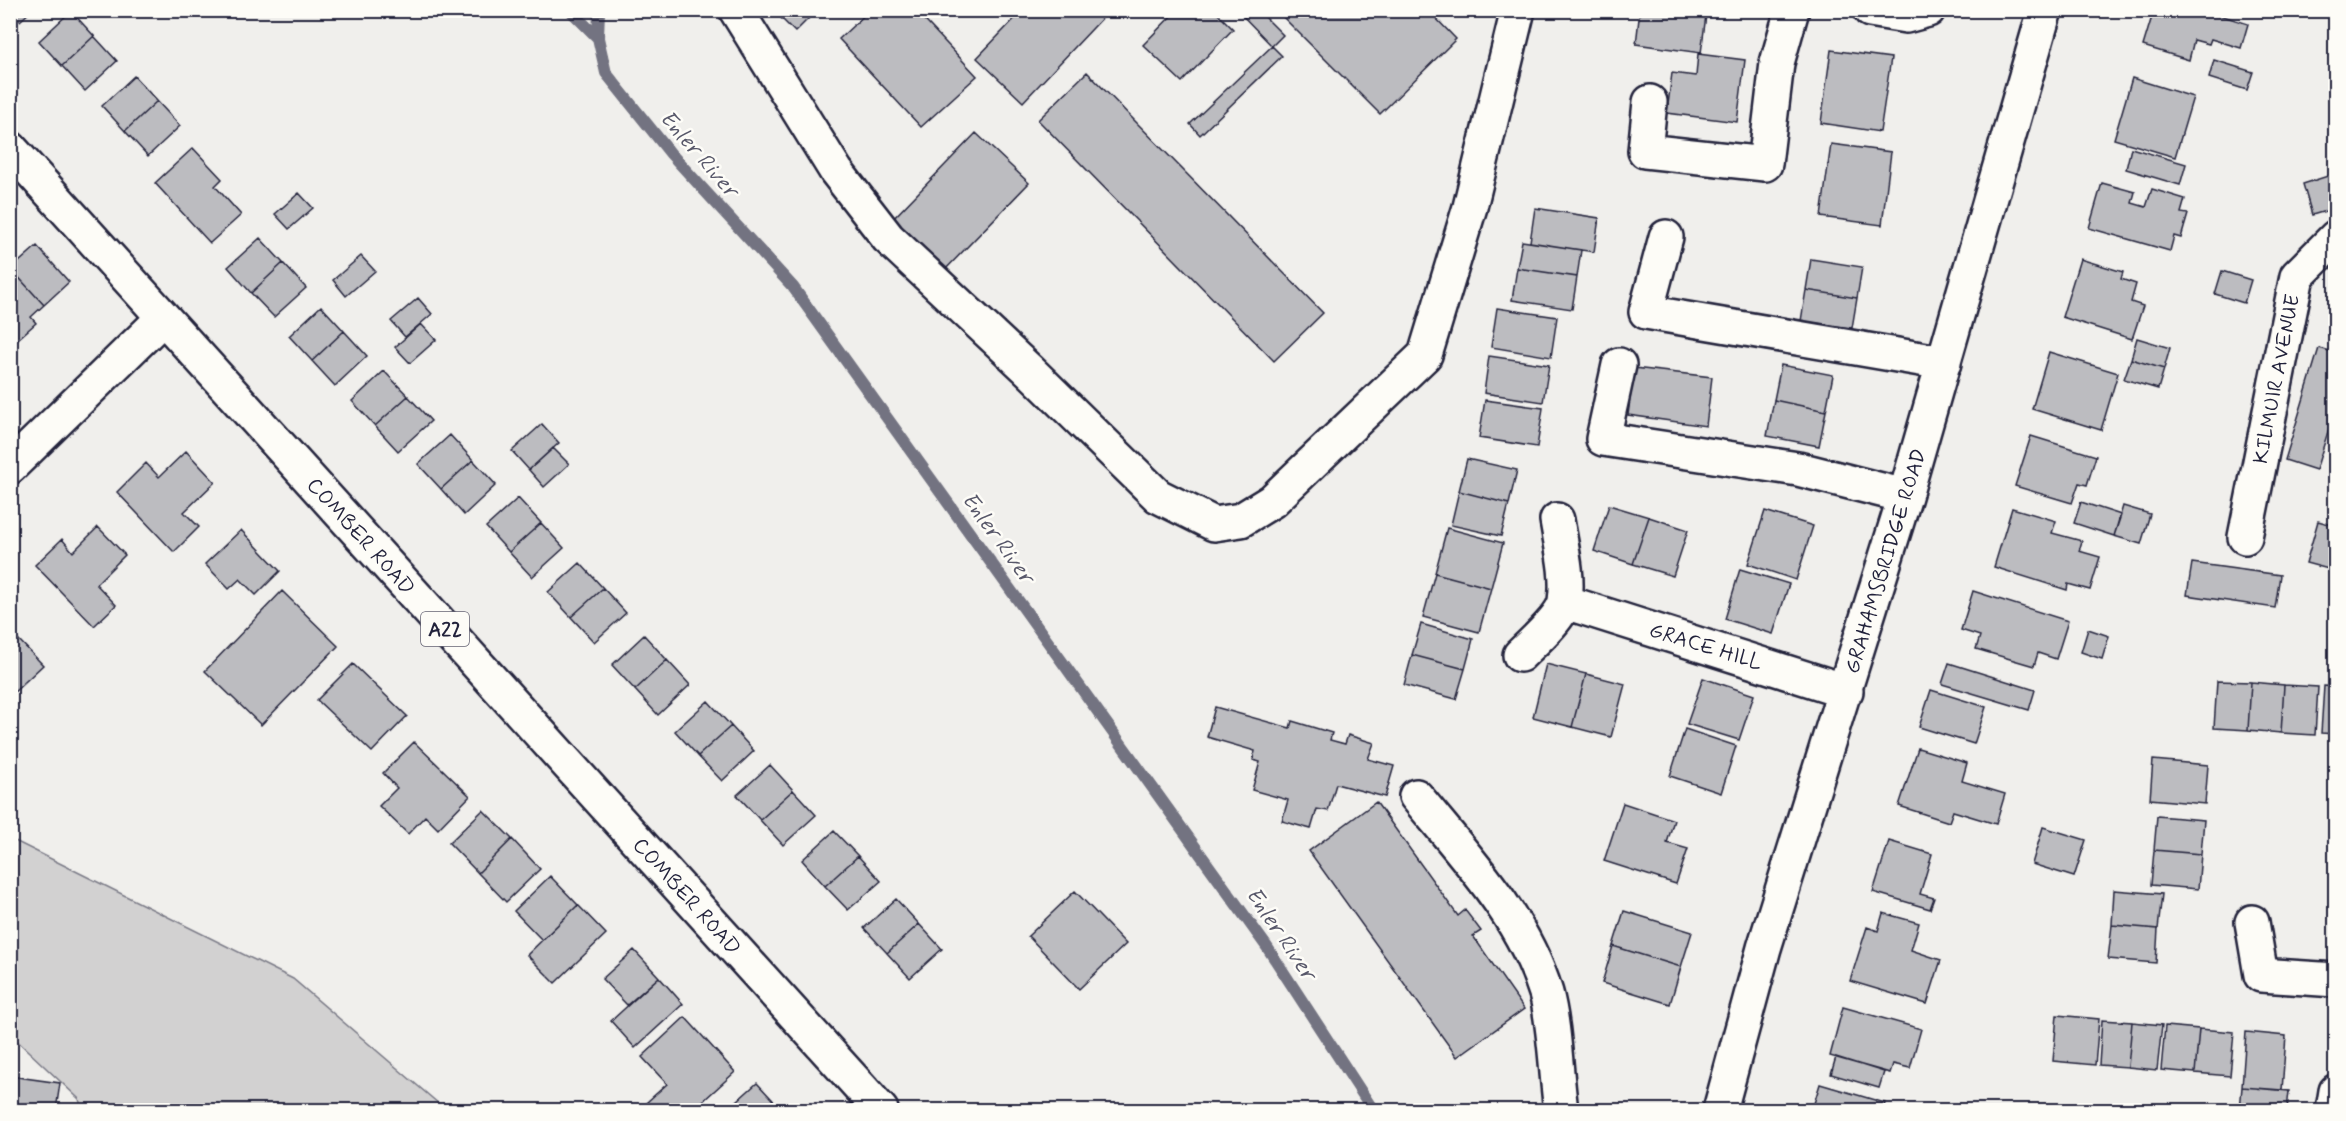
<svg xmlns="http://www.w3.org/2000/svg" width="2346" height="1121" font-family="Mynerve,sans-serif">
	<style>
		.green { fill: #d2d1d1; stroke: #7a7a86; stroke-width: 1.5 }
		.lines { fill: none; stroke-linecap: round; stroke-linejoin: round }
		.stream { stroke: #737381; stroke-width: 12 }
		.building { fill: #bcbcc0; stroke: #22223b; stroke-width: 1.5 }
		.minor-casing { stroke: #22223b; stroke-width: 38 }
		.highway-casing { stroke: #22223b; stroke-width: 38 }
		.minor { stroke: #fdfcf7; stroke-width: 33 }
		.highway { stroke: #fdfcf7; stroke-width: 33 }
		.labels { text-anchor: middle; stroke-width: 5; stroke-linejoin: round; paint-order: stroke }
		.shield { fill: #fdfcf7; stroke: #646373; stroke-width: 1.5 }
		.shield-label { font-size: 20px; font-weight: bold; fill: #22223b }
		.street-label { font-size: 21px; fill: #22223b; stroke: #fdfcf7 }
		.water-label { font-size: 22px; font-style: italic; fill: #58586a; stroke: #fdfcf7 }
	</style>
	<rect width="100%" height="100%" fill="#f0efec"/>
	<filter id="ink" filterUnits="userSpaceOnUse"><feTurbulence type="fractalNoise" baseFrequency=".0167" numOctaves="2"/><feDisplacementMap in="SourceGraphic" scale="12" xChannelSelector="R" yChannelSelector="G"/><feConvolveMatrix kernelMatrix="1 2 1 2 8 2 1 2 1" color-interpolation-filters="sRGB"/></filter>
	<g filter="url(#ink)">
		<path class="green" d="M11,839L293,979L446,1110H82L79,1099L11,1035Z"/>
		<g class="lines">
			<path class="stream" d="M570,10L598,38L606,73L671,154L793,287L1267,947L1373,1110
				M598,38L599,10"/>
		</g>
		<path class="building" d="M11,10H32L20,21Z
			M773,10H817L795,32Z
			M870,10H915L977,76L921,127L839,39Z
			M1023,10H1110L1023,102L977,58Z
			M1177,10H1214L1233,29L1182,82L1143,45Z
			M1237,10H1258L1283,35L1272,46Z
			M1276,10H1428L1456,39L1380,114Z
			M1640,10H1676L1706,15L1701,53L1636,44Z
			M1676,10H1700L1699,13Z
			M2154,10H2204L2248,24L2241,48L2211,39L2209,44L2194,40L2189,60L2143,46Z
			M71,11L94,36L62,66L39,41Z
			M94,36L117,61L85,91L62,66Z
			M1272,46L1282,56L1200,135L1190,124Z
			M1831,50L1891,58L1880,132L1821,123Z
			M1698,54L1745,60L1737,122L1667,113L1672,73L1696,76Z
			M2214,60L2253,72L2247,90L2209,78Z
			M1087,72L1323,313L1274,361L1038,120Z
			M134,76L157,101L125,131L102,106Z
			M2132,78L2193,97L2175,157L2114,139Z
			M157,101L180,126L148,156L125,131Z
			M976,133L1029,183L942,273L889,223Z
			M1831,144L1891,152L1882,225L1821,217Z
			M193,148L222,179L215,186L241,215L210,243L155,183Z
			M2131,148L2186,164L2180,185L2126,169Z
			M2334,174L2336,208L2312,215L2303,184Z
			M2102,183L2135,192L2132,203L2146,207L2152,189L2185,199L2181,213L2188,214L2181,238L2174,236L2170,251L2089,228Z
			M299,193L313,208L289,229L275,214Z
			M1535,208L1599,218L1594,252L1530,242Z
			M260,238L283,263L251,293L228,267Z
			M1522,241L1581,250L1577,277L1517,268Z
			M37,246L69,282L44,305L11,269Z
			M361,256L375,271L346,296L333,280Z
			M1811,259L1862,267L1857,298L1806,290Z
			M2080,259L2123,272L2121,279L2136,284L2131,302L2143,306L2132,339L2062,317Z
			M283,263L306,288L274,317L251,293Z
			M1517,268L1577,277L1572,309L1512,300Z
			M11,269L44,305L31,317L36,323L10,346Z
			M2222,271L2251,280L2244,303L2215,294Z
			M1806,290L1857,298L1852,328L1801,321Z
			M418,298L432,314L405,337L391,321Z
			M321,306L344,331L312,361L289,336Z
			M1497,308L1557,317L1551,357L1491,347Z
			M421,324L436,340L410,363L395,347Z
			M344,331L367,356L335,386L312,361Z
			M2137,338L2170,348L2164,369L2131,359Z
			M2319,348L2336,353V406L2316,470L2285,460Z
			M2049,352L2118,373L2101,430L2032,409Z
			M1489,356L1549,365L1543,402L1484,393Z
			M2131,359L2164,369L2158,389L2124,379Z
			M1781,365L1833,375L1826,411L1774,400Z
			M1634,368L1712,377L1706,426L1628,415Z
			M384,371L408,396L375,426L352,401Z
			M408,396L431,421L398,451L375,426Z
			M1485,400L1543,408L1537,447L1479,438Z
			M1774,400L1826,411L1819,446L1767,436Z
			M542,424L559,443L529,470L512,451Z
			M450,435L473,460L441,489L418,464Z
			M2031,436L2096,456L2087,485L2079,483L2072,503L2015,486Z
			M553,448L569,464L544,487L529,470Z
			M186,451L215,482L184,512L199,527L174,552L117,492L146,463L159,477Z
			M1467,459L1517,470L1509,504L1459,491Z
			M473,460L496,485L464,515L441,489Z
			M1459,491L1509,504L1501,536L1451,525Z
			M518,498L541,523L509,552L486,527Z
			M2081,502L2121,515L2114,536L2074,523Z
			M1609,505L1649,517L1633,564L1594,551Z
			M2123,506L2150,514L2141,544L2114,536Z
			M2012,508L2056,521L2052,533L2082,541L2079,551L2100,557L2090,590L2068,584L2067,590L1994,567Z
			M1765,511L1813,526L1796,580L1748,564Z
			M1649,517L1688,530L1673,576L1633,564Z
			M2318,521L2336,526V571L2306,563Z
			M541,523L564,548L532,577L509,552Z
			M98,527L125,555L96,584L116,605L94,626L35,565L62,539L73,552Z
			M1447,528L1503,543L1491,588L1435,573Z
			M241,530L280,571L256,595L240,579L229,589L205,564Z
			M580,563L603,588L571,617L548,592Z
			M2192,563L2280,575L2275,608L2187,595Z
			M1740,569L1789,584L1773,634L1725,619Z
			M1435,573L1491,588L1479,632L1423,617Z
			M603,588L626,613L594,642L571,617Z
			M282,591L338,646L261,725L205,671Z
			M1973,591L2068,621L2056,659L2038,653L2034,666L1976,649L1980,636L1961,630Z
			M1421,624L1473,639L1465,669L1412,655Z
			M2088,629L2109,636L2102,659L2081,652Z
			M644,635L667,660L635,690L612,665Z
			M17,638L43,665L10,696V644Z
			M1412,655L1465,669L1456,699L1404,685Z
			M667,660L690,685L658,715L635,690Z
			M1949,663L2035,690L2029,710L1942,684Z
			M353,664L407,716L372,752L317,700Z
			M1546,664L1586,674L1572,727L1533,717Z
			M1586,674L1625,684L1611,737L1572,727Z
			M1703,678L1754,695L1739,740L1687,724Z
			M2217,681L2251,682L2248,730L2214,728Z
			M2251,682L2284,685L2281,733L2248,730Z
			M2284,685L2318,687L2315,735L2281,733Z
			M2324,686L2336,687V734L2321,733Z
			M1931,690L1986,707L1974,744L1919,727Z
			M708,701L731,726L698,756L675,731Z
			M1215,707L1290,728L1292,721L1332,733L1330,740L1345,744L1348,735L1374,743L1368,759L1394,766L1385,797L1336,784L1328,811L1317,809L1311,829L1282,821L1288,800L1252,790L1260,762L1253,760L1255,751L1207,737Z
			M731,726L754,751L722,781L698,756Z
			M1685,729L1736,746L1721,793L1670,776Z
			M414,742L470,796L438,829L425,816L408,834L379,806L397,788L383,773Z
			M1918,748L1967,763L1962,781L2005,794L1996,824L1953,811L1949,822L1899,806Z
			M2153,760L2208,765L2205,804L2150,799Z
			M770,765L793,790L760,820L737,795Z
			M793,790L816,815L783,845L760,820Z
			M1376,802L1458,916L1465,910L1481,931L1473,936L1524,1009L1457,1057L1309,851Z
			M1623,803L1674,820L1667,843L1688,849L1676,884L1604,861Z
			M483,810L512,839L478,873L449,843Z
			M2157,816L2204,820L2201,854L2154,850Z
			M2043,827L2086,840L2074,877L2032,864Z
			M834,831L858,856L825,886L802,860Z
			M512,839L540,869L506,902L478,873Z
			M1889,841L1932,854L1920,894L1934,898L1930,909L1873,892Z
			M2154,850L2201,854L2198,889L2151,885Z
			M858,856L881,881L848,910L825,886Z
			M550,876L578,905L542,940L514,911Z
			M2114,890L2162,894L2158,929L2112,925Z
			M1075,891L1126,944L1079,989L1028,936Z
			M896,899L919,924L887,953L864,928Z
			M578,905L606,934L555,983L527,955Z
			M1624,911L1692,932L1681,967L1613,946Z
			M1883,913L1919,923L1911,950L1941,960L1927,1004L1850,981L1867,927L1878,931Z
			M919,924L942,949L910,978L887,953Z
			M2112,925L2158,929L2156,963L2108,959Z
			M1613,946L1681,967L1670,1004L1602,983Z
			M634,950L659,977L627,1005L602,979Z
			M659,977L683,1004L635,1048L611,1021Z
			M1843,1007L1921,1029L1910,1068L1893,1064L1890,1073L1830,1056Z
			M2057,1015L2099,1019L2095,1065L2053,1061Z
			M685,1017L735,1072L693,1110H655L647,1102L667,1084L642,1057Z
			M2102,1020L2132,1022L2128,1067L2099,1065Z
			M2132,1022L2162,1025L2157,1070L2128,1067Z
			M2165,1026L2199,1029L2195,1073L2161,1070Z
			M2199,1029L2234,1032L2230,1076L2195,1073Z
			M2246,1032L2286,1036L2282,1090L2242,1087Z
			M1836,1057L1884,1072L1879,1088L1831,1074Z
			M10,1076L60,1083L56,1110H10Z
			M757,1083L782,1110H727Z
			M1820,1084L1885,1103L1883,1110H1812Z
			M2242,1087L2289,1091L2287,1110H2240Z"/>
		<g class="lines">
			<defs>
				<path id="minor" d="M736,10L836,171L888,238L1030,371L1158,496L1214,524L1241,520L1272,501L1425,355L1470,207L1518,10
					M1870,10L1906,16L1928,10
					M1650,102L1645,151L1765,164L1777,63L1792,10
					M1666,237L1646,312L1944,363
					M1619,365L1603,439L1798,469L1905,496
					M10,467L163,318
					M2245,537L2297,276L2336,237
					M1565,602L1846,691
					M1520,655C1532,643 1562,617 1565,601C1569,575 1561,545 1557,520
					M1416,796C1465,856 1523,917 1546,993C1555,1025 1556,1076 1561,1110
					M2252,922L2261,975L2336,980
					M1720,1110L1764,948L1905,496L2045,10
					M2333,1110L2336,1091"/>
				<path id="highway" d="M10,148L881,1110"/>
			</defs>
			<use href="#minor" class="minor-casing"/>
			<use href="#highway" class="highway-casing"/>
			<use href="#minor" class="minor"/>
			<use href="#highway" class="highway"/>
		</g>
	</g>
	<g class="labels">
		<rect class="shield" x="421" y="612" width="48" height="34" rx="4.5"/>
		<g class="shield-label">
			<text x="445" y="636">A22</text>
		</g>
		<g class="street-label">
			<text transform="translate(2276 379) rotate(-79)" y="7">KILMUIR AVENUE</text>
			<text transform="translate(361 536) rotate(48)" y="7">COMBER ROAD</text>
			<text transform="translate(1885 561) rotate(-73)" y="7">GRAHAMSBRIDGE ROAD</text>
			<text transform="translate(1706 646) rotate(17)" y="7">GRACE HILL</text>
			<text transform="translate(687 896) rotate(48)" y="7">COMBER ROAD</text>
		</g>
		<g class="water-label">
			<text transform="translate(700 153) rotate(49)" y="8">Enler River</text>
			<text transform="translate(999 537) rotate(54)" y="8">Enler River</text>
			<text transform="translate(1282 933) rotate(56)" y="8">Enler River</text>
		</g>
	</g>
	<rect width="2346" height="1121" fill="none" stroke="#fdfcf7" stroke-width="36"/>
	<rect x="18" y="18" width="2310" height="1085" fill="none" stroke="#22223b" stroke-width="2" filter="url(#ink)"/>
</svg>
